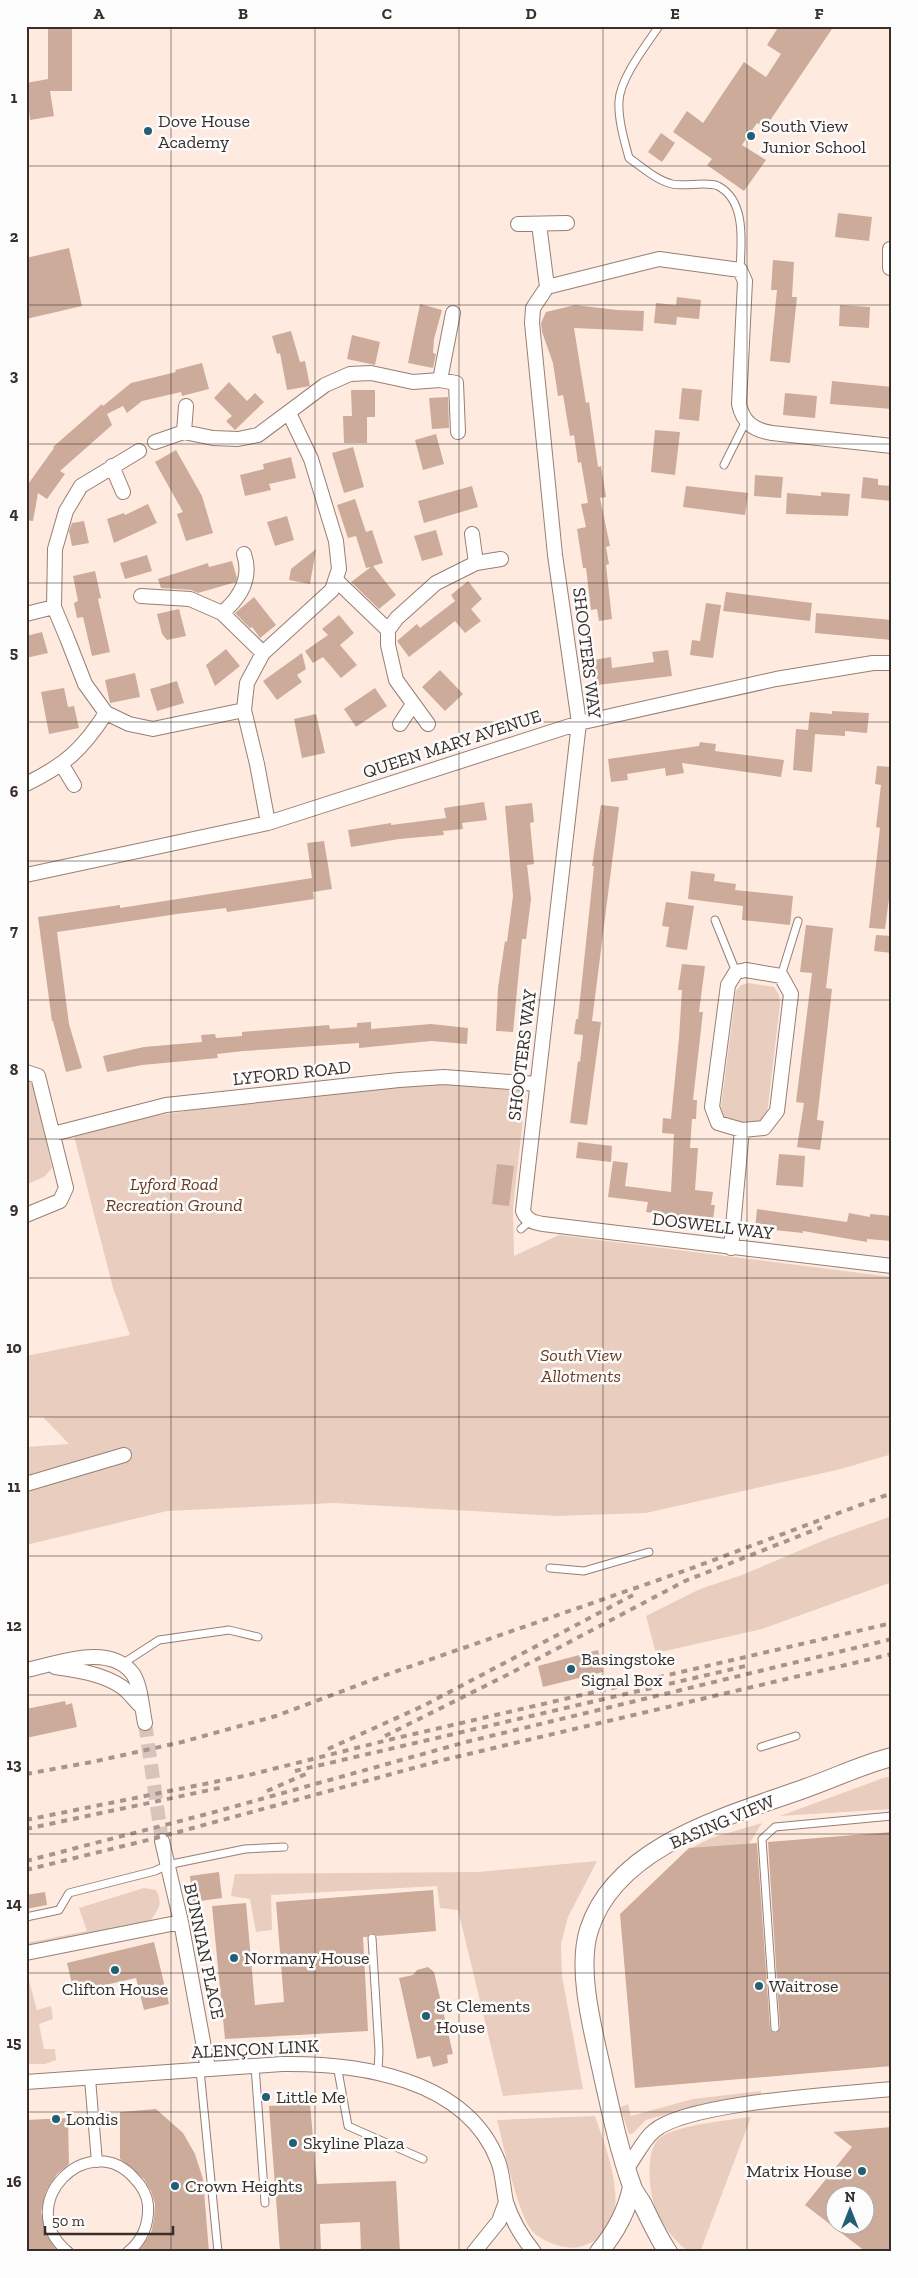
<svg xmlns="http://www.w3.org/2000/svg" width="918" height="2278" font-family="'Zilla Slab',serif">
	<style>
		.green { fill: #e9cdbe }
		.building { fill: #ccab9b; fill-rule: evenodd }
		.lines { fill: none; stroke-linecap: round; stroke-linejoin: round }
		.minor-tunnel { stroke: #d7c5bb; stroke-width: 14; stroke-dasharray: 14 7; stroke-linecap: butt }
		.service-casing { stroke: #977f74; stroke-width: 9 }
		.pedestrian-casing { stroke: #977f74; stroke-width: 12 }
		.minor-casing { stroke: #977f74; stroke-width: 16 }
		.tertiary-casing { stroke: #977f74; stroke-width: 20 }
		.service { stroke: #fff; stroke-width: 7 }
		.pedestrian { stroke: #fff; stroke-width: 10 }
		.minor { stroke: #fff; stroke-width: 14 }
		.tertiary { stroke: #fff; stroke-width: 18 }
		.rail { stroke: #a5958d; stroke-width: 4; stroke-dasharray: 6 6; stroke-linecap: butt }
		.grid { fill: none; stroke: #382f2a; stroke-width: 1; stroke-opacity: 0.55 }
		.poi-dot { fill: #225e76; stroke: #fcfcfc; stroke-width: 2 }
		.labels { text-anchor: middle; stroke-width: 5; stroke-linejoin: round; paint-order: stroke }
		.poi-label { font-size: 18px; fill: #382f2a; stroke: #fcfcfc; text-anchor: start }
		.street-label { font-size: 18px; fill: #382f2a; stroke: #fcfcfc }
		.park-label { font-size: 18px; font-style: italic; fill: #683b22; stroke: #fcfcfc }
		.neatline { fill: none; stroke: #382f2a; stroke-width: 2 }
		.grid-label { font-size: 16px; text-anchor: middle; font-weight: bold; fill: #382f2a }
	</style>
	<rect width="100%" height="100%" fill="#ffeadf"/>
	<path class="green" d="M749,983L774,987L779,995L780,1004L767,1114L763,1121C748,1123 737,1123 723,1117L721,1107L736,991L741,985Z
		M26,1078L33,1081L52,1168L44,1177L26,1185Z
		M430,1084H527L513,1207L514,1256L559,1235L892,1277V1454L841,1469L646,1513L557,1516L335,1503L167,1511L26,1545V1447L69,1444L43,1417H26V1356L130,1335L113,1288L74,1136L119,1121L255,1101Z
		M892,1516V1582L762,1629L656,1653L646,1616L700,1589L742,1575L827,1539Z
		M886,1777H892V1809L780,1816Z
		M762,1823L749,1844L689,1849L711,1838Z
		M597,1861L568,1917L561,1944L562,1976L583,2089L503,2096L458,1910L440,1908L437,1886L271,1895L272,1930L256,1932L250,1899L231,1896L235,1874L478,1872Z
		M144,1888L156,1890C163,1903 159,1909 151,1920L26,1949V1943L87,1931L79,1908Z
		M26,1970L37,2010L51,2006L53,2019L39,2024L44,2049H55L56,2060L45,2064H26Z
		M761,2091V2094L705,2103L646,2120L632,2134H629L624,2119L618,2108L628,2104L631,2116L693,2099Z
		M595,2116C608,2155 641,2232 579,2247C566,2250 543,2242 533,2232C517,2214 504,2146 497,2120Z
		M751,2117L700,2252C697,2252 692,2252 689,2251C678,2246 660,2222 656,2210C649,2192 644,2149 661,2137C678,2125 729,2120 751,2117Z"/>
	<path class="building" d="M48,26H72V91H50L54,116L30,120L26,83L48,79Z
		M779,26H834L765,128L757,123L742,145L766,160L744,191L707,165L712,159L673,132L687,111L703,123L744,62L766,77L781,54L767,45Z
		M661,133L675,143L662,162L648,152Z
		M838,213L872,217L869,241L835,237Z
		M69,248L82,306L26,319V258Z
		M773,260L794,262L792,297H797L790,363L770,361L777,290H771Z
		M677,297L701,300L699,319L677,317L676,325L654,323L656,303L676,305Z
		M420,304L442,310L434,339L433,353L436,354L433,368L408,363Z
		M575,305L617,310L644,311L643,331L574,328L586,403L589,402L598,467L601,466L606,497L600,498L610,546L606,547L609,564L606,565L612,619L599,621L597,609L591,610L586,568H583L577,529L586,527L581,504L588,503L581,462L578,463L574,435L570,436L563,395L558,396L553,363L542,332L541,323L546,312Z
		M840,305L870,307L869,328L839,326Z
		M291,331L300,362L305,361L310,386L287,390L280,353L277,354L272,336Z
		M352,335L380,342L375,365L347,359Z
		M202,363L209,389L182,396L181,392L142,401L127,413L123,406L107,414L112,425L60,471L65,474L47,499L38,493L33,521L26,520V487L54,448L53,447L102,404L103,406L131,383L176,372L175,370Z
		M832,381L892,387V409L830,404Z
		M229,382L247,401L255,393L264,402L235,430L226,421L232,416L214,398Z
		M682,388L702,390L699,421L679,419Z
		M351,390H375V417H367V443H344L343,416H352Z
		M785,393L817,396L815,418L783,415Z
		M448,397L449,428L432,429L429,398Z
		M655,430L680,432L675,475L651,472Z
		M436,434L444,464L423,470L415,440Z
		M353,447L364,487L344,493L332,453Z
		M176,450L202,496L213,533L186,541L177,514L183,512L155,462Z
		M291,457L296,478L269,484L271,490L245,496L240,475L264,469L263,464Z
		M755,475L783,477L781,498L754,496Z
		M863,477L878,479V485L892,486V501L861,498Z
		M472,486L478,507L424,523L418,501Z
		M686,486L748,493L745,515L683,507Z
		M821,492L850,494L848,516L786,514L787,493L821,496Z
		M355,499L366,532L372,530L383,563L373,566L396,595L379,609L351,582L371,567L366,568L356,536L348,538L337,505Z
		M148,504L157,523L114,543L107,519L124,513L125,515Z
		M287,516L294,540L275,546L267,522Z
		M84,521L89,543L72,546L69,531L72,523Z
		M436,530L443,555L422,561L414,536Z
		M316,549L310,584L289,580L291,569Z
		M147,555L152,571L125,579L120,563Z
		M232,561L237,578L236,582L198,593L191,590L161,588L158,579L208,563L209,567Z
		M95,571L101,598L98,599L110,652L92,656L83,617L77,618L74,603L78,601L73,576Z
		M468,581L482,599L471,609L481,621L465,633L455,621L409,657L397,641L417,624L420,628L455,601L451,595Z
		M726,592L812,603L810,621L723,611Z
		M254,597L276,625L260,638L252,627L250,628L235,613Z
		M706,603L721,605L713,658L690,655L692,640L700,641Z
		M179,609L186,636L167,640L162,634L157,614Z
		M816,613L892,620V640L815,633Z
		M339,615L354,633L340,645L357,665L341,678L323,657L313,663L305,651L328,635L322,629Z
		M42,632L48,653L26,658V636Z
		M226,649L240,666L215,686L206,665Z
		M668,650L672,676L597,685L594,660L611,657L612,668L654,662L652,652Z
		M302,653L306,669L297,675L302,682L277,700L263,681Z
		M440,670L463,694L445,711L422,687Z
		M135,673L140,697L110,703L105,680Z
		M177,681L184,703L157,711L150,689Z
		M64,688L68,707L74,706L79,728L49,734L41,692Z
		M375,688L387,706L356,727L344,709Z
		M832,711L869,713L867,733L845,731V736L815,734L812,772L793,770L796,729L808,730L810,712L832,714Z
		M316,714L325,753L302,758L294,719Z
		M700,742L716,744L715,751L784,760L781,777L682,763L684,773L666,776L665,768L627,774L628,780L611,782L608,759L699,746Z
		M877,766L892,767V876L885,929L869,928L880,828L876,827L881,785L875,784Z
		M484,802L487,820L462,823L463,829L443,831L444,835L399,839L351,847L348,830L391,823V825L446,818L444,808Z
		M532,803L534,822L530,823L534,864L527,865L531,899L526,939H522L513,1032L496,1031L498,988L505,941L507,942L513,896L505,806Z
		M601,805L619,807L592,1021L601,1022L587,1125L570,1123L578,1061L580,1062L583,1035L574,1034L576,1019H578L594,866H592Z
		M324,841L332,889L313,892L314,899L227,912L226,908L177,914L57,932L69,1024L82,1068L66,1072L53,1021H52L38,917L120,905V908L312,878L307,843Z
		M691,871L715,874L714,881L736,884L735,890L793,896L790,925L742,920L743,906L688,899Z
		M666,902L694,906L687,950L666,947L669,927L662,926Z
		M806,925L833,928L826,988L832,989L817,1120L824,1121L820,1150L797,1147L804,1103L796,1102L812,973L800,972Z
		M876,935L892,936V953L874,951Z
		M682,964L705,966L699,1012H703L693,1100H697L696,1119H692L690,1148H698L695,1190L713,1192L711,1205H715L713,1220L646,1212L648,1202L608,1197L613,1161L628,1163L625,1186L671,1192L674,1134L662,1133L663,1118L671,1119L679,1038L682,990H678Z
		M371,1022V1029L431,1024L468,1028L467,1044L431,1041L359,1048V1043L244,1051L217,1054L218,1058L142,1065L107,1072L103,1056L144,1047L202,1042L201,1035L215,1034L216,1038L242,1036V1032L329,1025L330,1029L357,1027V1023Z
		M578,1142L612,1146L611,1162L576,1158Z
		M779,1154L805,1156L803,1187L776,1185Z
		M497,1164L514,1166L509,1206L492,1204Z
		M757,1209L847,1222L849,1213L870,1217V1214L892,1216V1241L867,1239V1242L803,1231V1233L755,1228Z
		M598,1650L603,1672L543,1687L538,1666Z
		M65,1701L66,1705L72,1703L77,1727L26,1738V1709Z
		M892,1832V2066L635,2088L620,1914L689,1848L757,1843L770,2028L772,2032L776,2033L780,2028L768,1842Z
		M219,1872L222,1898L193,1902L190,1876Z
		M433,1890L436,1931L377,1936L371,1933L367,1937H363L368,2031L225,2039L212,1906L246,1903L255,2005L284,2002L276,1902Z
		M45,1892L47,1905L26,1909V1895Z
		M154,1942L169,2004L144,2010L136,1978L74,1992L67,1963Z
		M428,1967L434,1972L453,2054L447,2055L448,2063L433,2067L430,2056L417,2059L399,1978L413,1975L417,1970Z
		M310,2103L317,2184L396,2181L400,2252H361L360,2222L320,2224L321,2252H280L269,2106Z
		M156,2109L183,2133L195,2154L203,2179L209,2252H138L151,2233L154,2219L155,2204L151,2191L144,2179L120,2159V2112Z
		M68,2118L69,2164L57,2174L46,2191L41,2212L46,2235L58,2252H26V2120Z
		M892,2127V2252H866L805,2205L852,2147L833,2132ZM836,2196H866V2226H836Z"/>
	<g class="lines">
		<path class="minor-tunnel" d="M145,1723L162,1841"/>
		<defs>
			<path id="service" d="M659,26C647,44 620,78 619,101C618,119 624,140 629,158C642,167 656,180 672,184C684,187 707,181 718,186C747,201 741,244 740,270
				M724,465L746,421
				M715,920L736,972
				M781,976L798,921
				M521,1229L530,1221
				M550,1568L584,1571L649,1552
				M122,1664L159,1640L229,1630L258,1637
				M761,1747L796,1736
				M26,1917L59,1910L69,1893L155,1871L167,1865L245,1849L284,1847
				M372,1938L379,2051L378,2072
				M775,2028L762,1839L775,1827L892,1816
				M337,2065L348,2126L423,2159
				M255,2066L265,2203
				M200,2070L218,2252"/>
			<path id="pedestrian" d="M90,2079L97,2162
				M68,2252C11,2205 88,2127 134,2178C141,2185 147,2195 148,2205C149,2224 143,2240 128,2252"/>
			<path id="minor" d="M518,224L567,223
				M539,224L547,287
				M890,268V249
				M440,380L453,313
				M184,432L186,406
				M155,442L184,432L213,438L238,439L258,435L325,385L350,374L371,373L413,382L440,380L456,383L458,432
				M892,446L772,433C754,430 743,423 739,404L745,281L740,270L659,259L547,287L533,308L532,323L555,555L579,723L523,1211C527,1221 533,1222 543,1224L892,1266
				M139,451L81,486L66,511L55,549L54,607L67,638L85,684L106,713L129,724L153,729L244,710
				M112,466L123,492
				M472,534L476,563
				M337,581L388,630
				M141,596L190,599L222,613C241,597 252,578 244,554
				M222,613L263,653
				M26,614L54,607
				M400,724L413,704
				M428,724L396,680L388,645V630L397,618L436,583L476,563L501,559
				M62,765L74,785
				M26,784C65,765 82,750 106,713
				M268,823L257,764L244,710L247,683L263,653L332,590L339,569L336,541L311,459L289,413
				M26,875L268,823L579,723L776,679L873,663H892
				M746,970L781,976L791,994L777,1111L764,1128L742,1130L718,1123L712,1107L728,985L736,972Z
				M26,1072L38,1076L66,1188L60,1201L26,1215
				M53,1134L166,1105L399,1080L444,1077L537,1084
				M731,1248L742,1130
				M26,1484L124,1455
				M55,1667C77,1670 103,1674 122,1687C129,1692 135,1701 142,1707
				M26,1670C57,1664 109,1642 133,1674C141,1686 142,1709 145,1723
				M162,1841L181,1922L208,2069
				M26,1953L181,1922
				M26,2082L282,2064C358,2063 466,2078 498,2161C503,2174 503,2188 506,2202C512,2221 522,2237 534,2252
				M627,2168C636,2156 643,2140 654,2131C687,2102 843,2094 892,2089
				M474,2252L499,2221L506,2202"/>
			<path id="tertiary" d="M599,2252C615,2233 627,2211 632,2187
				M668,2252C658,2237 651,2222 643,2205C640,2199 634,2193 632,2186C619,2150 611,2112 603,2076C594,2034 576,1971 589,1930C616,1844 732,1815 806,1788C835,1778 863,1764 892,1757"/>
		</defs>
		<use href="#service" class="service-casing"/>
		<use href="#pedestrian" class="pedestrian-casing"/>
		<use href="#minor" class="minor-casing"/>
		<use href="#tertiary" class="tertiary-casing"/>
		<use href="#service" class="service"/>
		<use href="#pedestrian" class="pedestrian"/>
		<use href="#minor" class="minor"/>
		<use href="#tertiary" class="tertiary"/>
		<path class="rail" d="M385,1736L507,1675L685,1581L822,1527
			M328,1749L423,1706L633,1595
			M295,1771L750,1665
			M26,1774L92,1762L182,1742L276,1716L380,1677L687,1570L892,1493
			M267,1791L308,1773
			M26,1820L249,1775L388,1740L892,1623
			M26,1829L224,1787
			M26,1861L211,1813L466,1742L892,1639
			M26,1870L156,1838L443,1760L892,1654"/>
	</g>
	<path class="grid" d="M171,26V2252M315,26V2252M459,26V2252M603,26V2252M747,26V2252M26,166H892M26,305H892M26,444H892M26,583H892M26,722H892M26,861H892M26,1000H892M26,1139H892M26,1278H892M26,1417H892M26,1556H892M26,1695H892M26,1834H892M26,1973H892M26,2112H892"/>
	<g class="poi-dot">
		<circle cx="148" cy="131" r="5"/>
		<circle cx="751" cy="136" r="5"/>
		<circle cx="571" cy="1669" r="5"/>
		<circle cx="234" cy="1958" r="5"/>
		<circle cx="115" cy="1970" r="5"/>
		<circle cx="759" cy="1986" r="5"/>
		<circle cx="426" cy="2016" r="5"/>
		<circle cx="266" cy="2097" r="5"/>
		<circle cx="56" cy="2119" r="5"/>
		<circle cx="293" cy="2143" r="5"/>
		<circle cx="862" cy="2171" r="5"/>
		<circle cx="175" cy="2186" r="5"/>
	</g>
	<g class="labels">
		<g class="poi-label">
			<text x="158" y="127">Dove House<tspan x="158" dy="21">Academy</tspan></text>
			<text x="761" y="132">South View<tspan x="761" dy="21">Junior School</tspan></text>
			<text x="581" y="1665">Basingstoke<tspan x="581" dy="21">Signal Box</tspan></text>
			<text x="244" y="1964">Normany House</text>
			<text x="769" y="1992">Waitrose</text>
			<text x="115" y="1995" text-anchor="middle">Clifton House</text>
			<text x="436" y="2012">St Clements<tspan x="436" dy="21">House</tspan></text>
			<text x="276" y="2103">Little Me</text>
			<text x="66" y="2125">Londis</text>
			<text x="303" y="2149">Skyline Plaza</text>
			<text x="852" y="2177" text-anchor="end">Matrix House</text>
			<text x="185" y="2192">Crown Heights</text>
		</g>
		<g class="street-label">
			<text transform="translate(587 653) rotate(83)" y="6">SHOOTERS WAY</text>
			<text transform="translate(452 744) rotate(-18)" y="6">QUEEN MARY AVENUE</text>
			<text transform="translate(522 1055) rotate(-83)" y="6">SHOOTERS WAY</text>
			<text transform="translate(292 1073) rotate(-6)" y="6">LYFORD ROAD</text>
			<text transform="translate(713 1226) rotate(7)" y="6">DOSWELL WAY</text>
			<text transform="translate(722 1822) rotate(-23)" y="6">BASING VIEW</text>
			<text transform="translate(204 1951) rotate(78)" y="6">BUNNIAN PLACE</text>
			<text transform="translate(255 2049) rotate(-3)" y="6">ALENÇON LINK</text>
		</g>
		<g class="park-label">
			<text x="174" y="1190">Lyford Road<tspan x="174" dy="21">Recreation Ground</tspan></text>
			<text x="581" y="1361">South View<tspan x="581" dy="21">Allotments</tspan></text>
		</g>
	</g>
	<rect width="918" height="2278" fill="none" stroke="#fcfcfc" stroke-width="55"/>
	<g transform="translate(850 2210)"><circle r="24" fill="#fcfcfc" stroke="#aeaaa8"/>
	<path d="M0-4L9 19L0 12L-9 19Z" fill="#225e76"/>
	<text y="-8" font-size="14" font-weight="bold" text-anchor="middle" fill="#382f2a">N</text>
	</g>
	<path d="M45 2226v8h128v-8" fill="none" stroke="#382f2a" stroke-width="2.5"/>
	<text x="52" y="2226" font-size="15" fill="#382f2a" stroke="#fcfcfc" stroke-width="4" paint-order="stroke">50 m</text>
	<rect x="28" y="28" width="862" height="2222" class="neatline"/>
	<g class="grid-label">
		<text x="99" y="19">A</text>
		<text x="243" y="19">B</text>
		<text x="387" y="19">C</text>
		<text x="531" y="19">D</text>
		<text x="675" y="19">E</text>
		<text x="819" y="19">F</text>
		<text x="14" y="103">1</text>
		<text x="14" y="242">2</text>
		<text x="14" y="381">3</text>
		<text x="14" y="519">4</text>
		<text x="14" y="658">5</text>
		<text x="14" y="797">6</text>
		<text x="14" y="936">7</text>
		<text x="14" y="1075">8</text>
		<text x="14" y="1214">9</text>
		<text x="14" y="1353">10</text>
		<text x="14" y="1492">11</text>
		<text x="14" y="1631">12</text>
		<text x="14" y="1770">13</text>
		<text x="14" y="1909">14</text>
		<text x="14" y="2048">15</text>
		<text x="14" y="2187">16</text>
	</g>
</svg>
